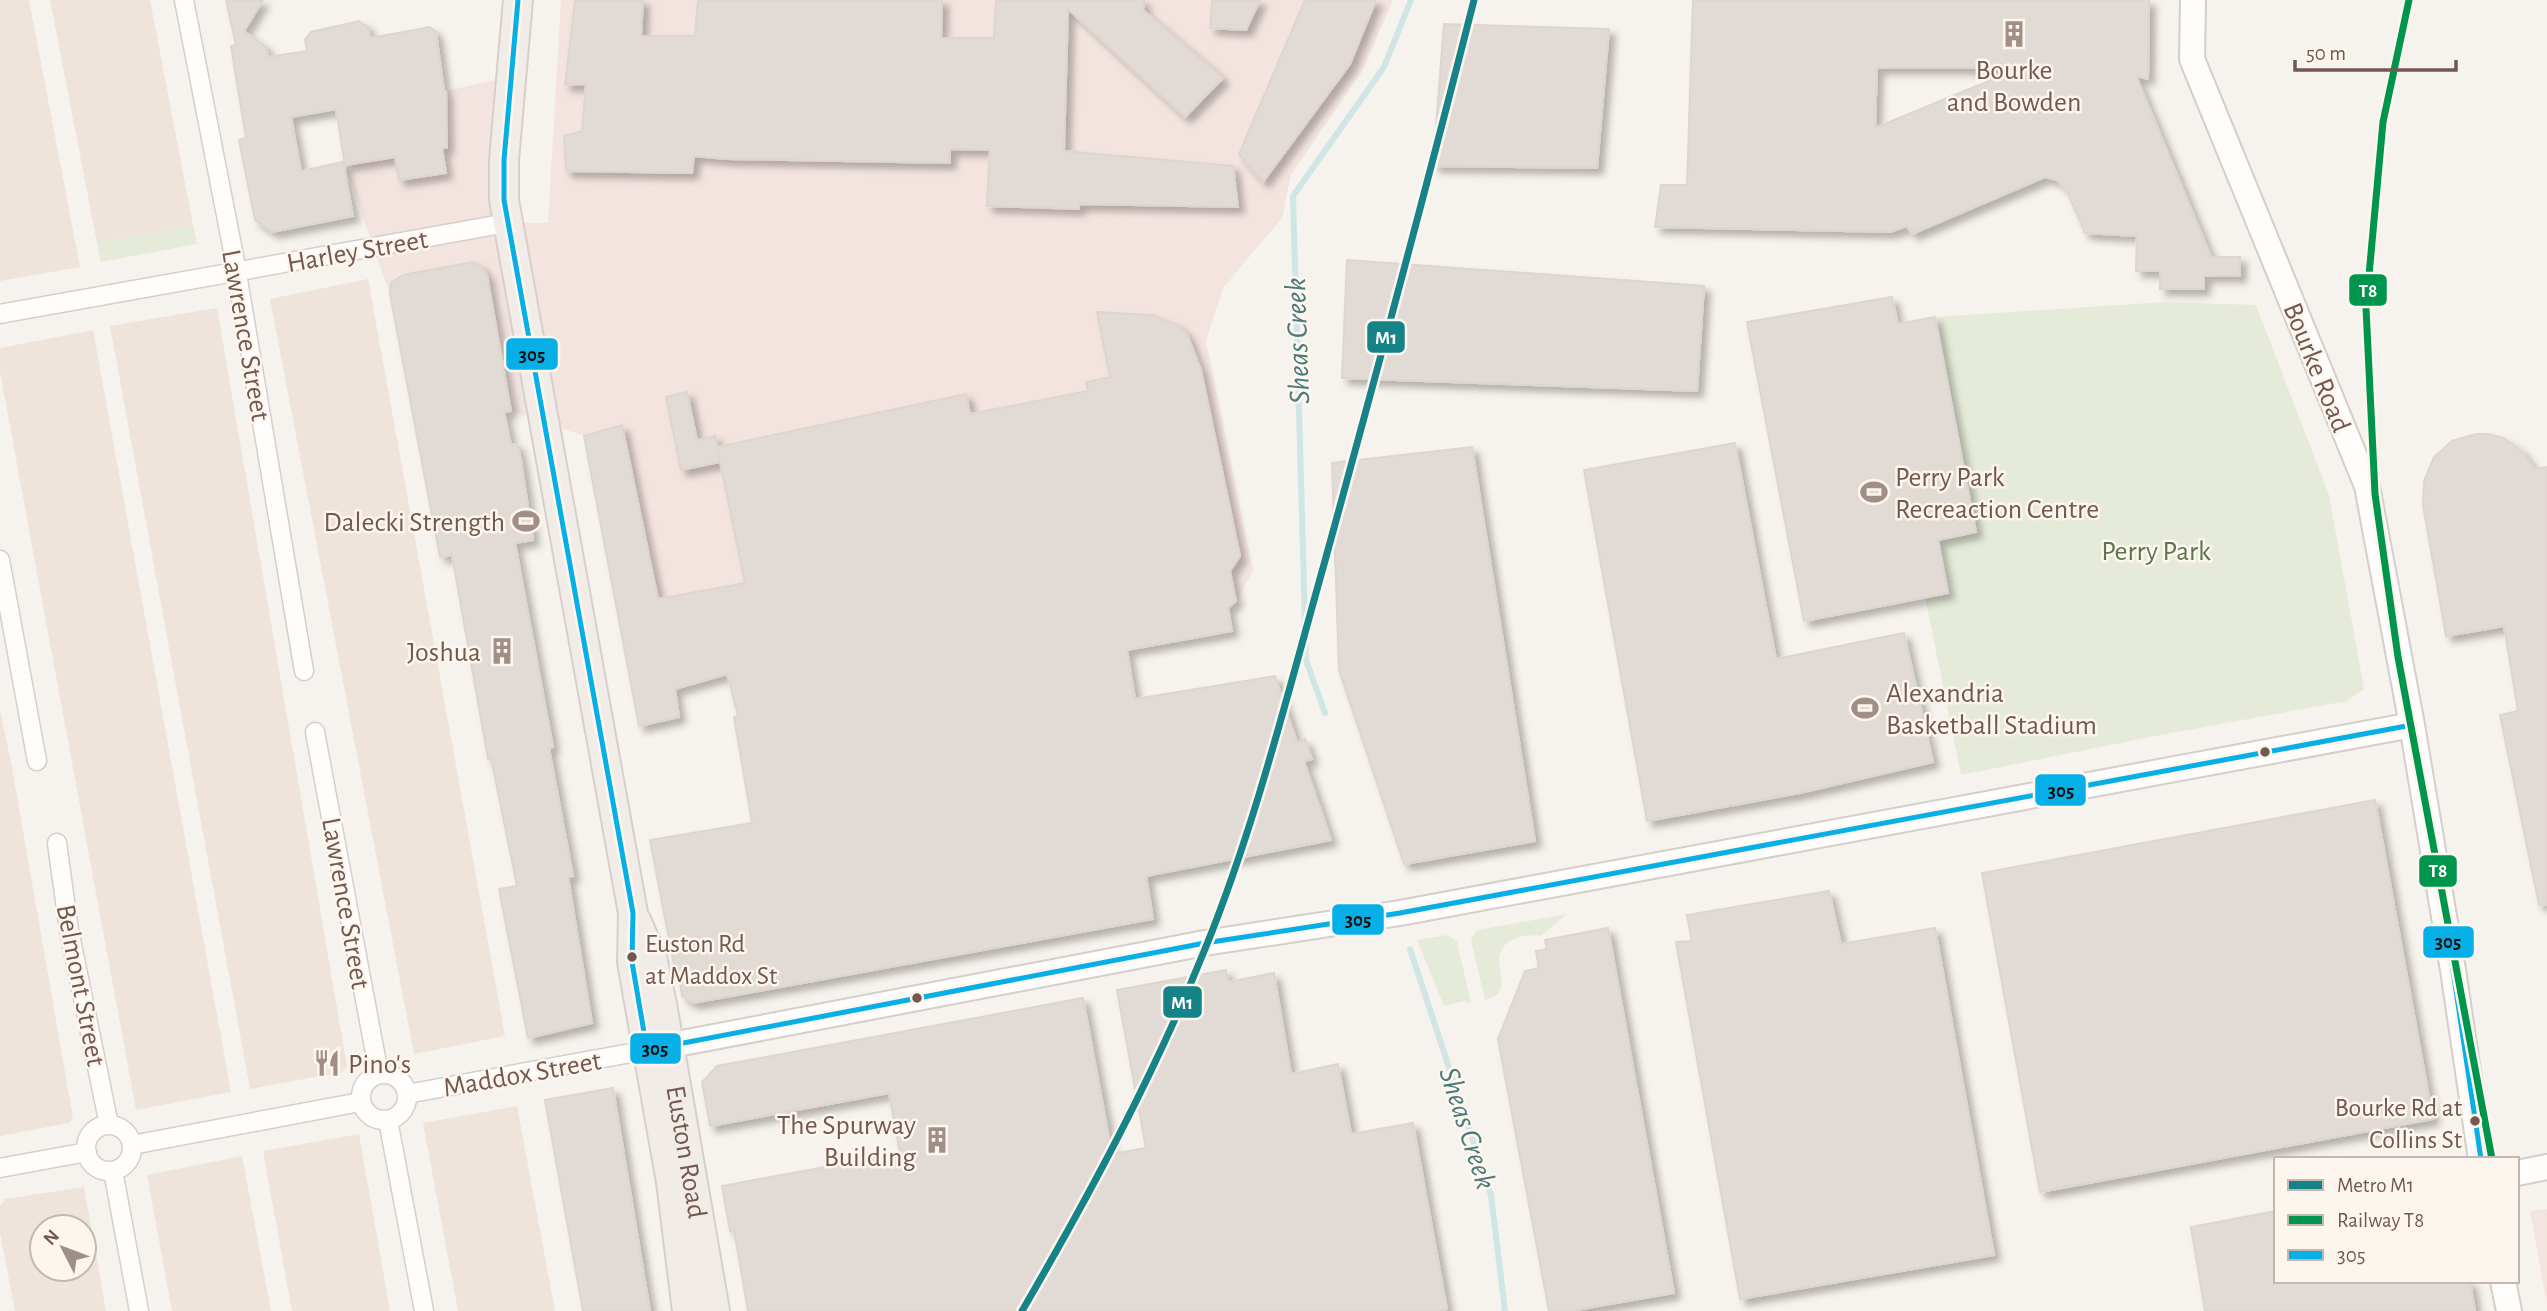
<svg xmlns="http://www.w3.org/2000/svg" width="2547" height="1311" font-family="'Alegreya Sans',sans-serif">
	<style>
		.residential { fill: #eee4db; fill-rule: evenodd }
		.commercial { fill: #f3e4df }
		.green { fill: #e6ebd9 }
		.lines { fill: none; stroke-linecap: round; stroke-linejoin: round }
		.stream { stroke: #d0e6e5; stroke-width: 6 }
		.building { fill: #e2dad5; stroke: #ded5d0; stroke-width: 2; fill-rule: evenodd; filter: url(#shadow) }
		.street-casing { stroke: #d5cfcb; stroke-width: 21 }
		.secondary-casing { stroke: #d5ceca; stroke-width: 28 }
		.primary-casing { stroke: #d7cfcc; stroke-width: 32 }
		.street { stroke: #fefdfc; stroke-width: 18 }
		.secondary { stroke: #fefdfc; stroke-width: 24 }
		.primary { stroke: #f1ece7; stroke-width: 28 }
		.bus-1-casing { stroke: #fdf6ef; stroke-width: 10 }
		.bus-1 { stroke: #06b0e7; stroke-width: 5 }
		.rail-1-casing { stroke: #fdf6ef; stroke-width: 12 }
		.rail-1 { stroke: #00954c; stroke-width: 7 }
		.metro-1-casing { stroke: #fdf6ef; stroke-width: 12 }
		.metro-1 { stroke: #168388; stroke-width: 7 }
		.bus-dot { fill: #725850; stroke: #fdf6ef; stroke-width: 2.5 }
		.labels { text-anchor: middle; stroke-width: 5; stroke-linejoin: round; paint-order: stroke }
		.bus-label { font-size: 26px; fill: #725850; stroke: #fdf6ef; text-anchor: start }
		.poi-label { font-size: 28px; fill: #725850; stroke: #fdf6ef; text-anchor: start }
		.street-label { font-size: 28px; fill: #725850; stroke: #fdf6ef }
		.park-label { font-size: 28px; fill: #5c7649; stroke: #fdf6ef }
		.water-label { font-size: 30px; font-style: italic; fill: #48797b; stroke: #fdf6ef }
		.line-badge { stroke: #fdf6ef; stroke-width: 2.5 }
		.badge-label { font-size: 19px; text-anchor: middle; font-weight: bold; fill: #fff }
		.pale-badge-label { font-size: 19px; text-anchor: middle; font-weight: bold; fill: #111 }
	</style>
	<defs>
		<filter id="shadow"><feDropShadow dx="6" dy="6" stdDeviation="3.5" flood-color="#0004"/></filter>
	</defs>
	<rect width="100%" height="100%" fill="#f6f2ed"/>
	<path class="residential" d="M0,0H29L80,267L0,281Z
		M50,0H150L193,225L97,243Z
		M368,279L505,1036L414,1054L270,299Z
		M217,308L347,1066L342,1072L250,1089L110,326Z
		M93,330L231,1092L136,1110L0,372V348Z
		M0,709L12,768L73,1118L69,1123L0,1136Z
		M517,1106L555,1311H458L423,1123Z
		M359,1134L390,1311H292L263,1151Z
		M242,1156L271,1311H172L147,1175Z
		M84,1187L106,1311H15L0,1233V1206L5,1199ZM42,1227H84V1269H42Z"/>
	<path class="commercial" d="M561,0H1393L1363,69L1291,175L1282,218L1223,288L1206,341L1253,571L1236,601L1228,608L1232,631L1152,645L727,674L675,689L639,726L584,436L511,411L416,429L390,294L345,165L337,110L446,91L511,76L507,223H548Z
		M2547,1209V1304L2530,1211Z"/>
	<path class="green" d="M193,225L197,244L101,262L97,243Z
		M2165,302L2256,305L2329,495L2364,689L2347,701L2160,735L1961,775L1925,597L1947,593L1938,540L1976,532L1935,317Z
		M1567,914L1541,936C1526,933 1499,939 1499,960C1499,977 1511,993 1485,1000L1471,940L1477,930Z
		M1448,935L1457,942L1471,1003L1464,1001L1444,1006L1417,940Z"/>
	<g class="lines">
		<path class="stream" d="M1325,713L1306,660L1293,196L1384,67L1411,0
			M1410,949L1491,1195L1505,1311"/>
	</g>
	<path class="building" d="M226,0H263L244,31L266,47L268,57L307,51L305,39L311,32L359,21L368,27L370,38L430,27L436,32L444,91H446L447,148H442L446,173L399,180L395,157L345,165L336,109L291,117L301,171L343,162L353,216L272,232L255,220L239,140L246,138L231,46L236,45Z
		M575,0H643L641,36H695L698,0H942L941,38H994L996,0H1144L1143,10L1223,78L1185,117L1068,9L1064,151L1233,166L1238,207L1079,204V209L987,206L990,150L950,149V163L727,159L694,156L692,173L566,171L564,136L582,131L586,84L565,85Z
		M1212,0H1260L1246,30L1210,28Z
		M1305,0H1376L1350,64L1263,182L1239,154Z
		M1693,0H2149L2148,79L2136,76L2211,257H2240V276H2204V289H2160V271H2136L2137,236L2085,233L2066,189L2057,180L2045,177L1912,234L1907,226L1890,232L1655,227L1661,185H1687ZM1877,68H2020L1875,128Z
		M1444,24L1609,29L1597,168L1433,166Z
		M1347,260L1704,286L1697,391L1342,378Z
		M473,262L481,266L487,275L511,411L504,412L511,445L517,444L521,460L533,540L515,543L553,747L549,748L573,876L568,877L592,1023L528,1038L499,889L517,886L491,758L488,759L452,555L440,557L390,294L391,283L403,275Z
		M1892,297L1898,324L1935,317L1976,532L1938,540L1948,593L1804,621L1747,322Z
		M1097,312L1152,315L1178,325L1187,334L1201,370L1240,556L1230,571L1236,601L1228,608L1232,631L1127,650L1135,699L1275,676L1297,742L1305,739L1312,759L1304,761L1331,840L1146,876L1153,919L693,1003L682,996L678,969L675,970L650,840L752,823L734,717L738,716L727,674L675,689L679,717L639,726L584,436L622,425L658,599L745,583L717,447L966,394L970,414L1088,391L1086,382L1110,377Z
		M687,392L697,440L715,436L720,462L681,470L666,397Z
		M2476,434H2488L2503,438L2522,451L2534,469L2547,467V904L2539,905L2500,715L2518,711L2504,626L2446,636L2423,505L2424,481L2434,457L2452,441Z
		M1735,443L1776,659L1904,633L1933,762L1800,793L1647,821L1584,470Z
		M1472,447L1535,841L1404,864L1339,670L1332,463Z
		M2375,800L2433,1119L2040,1192L1982,873Z
		M1829,891L1841,944L1935,928L1994,1255L1740,1299L1676,942L1692,941L1687,915Z
		M1608,928L1674,1293L1570,1311H1549L1498,1039L1525,971L1539,968L1536,951L1547,949L1545,940Z
		M1226,970L1228,982L1274,973L1291,1074L1338,1064L1351,1134L1413,1123L1447,1309L1434,1311H748L734,1230L730,1231L722,1186L900,1153L889,1093L710,1126L702,1082L717,1066L1083,998L1112,1154L1146,1148L1117,990Z
		M613,1088L650,1311H583L545,1100Z
		M2276,1211V1281H2470L2475,1311H2205L2191,1227Z"/>
	<g class="lines">
		<defs>
			<path id="street" d="M184,0L234,256L304,671
				M0,314L507,223
				M0,560L37,761
				M315,732L379,1074
				M57,843L69,930L109,1125
				M361 1097a23 23 0 1 1 46 0a23 23 0 1 1-46 0Z
				M407,1094L647,1050
				M388,1120L424,1311
				M86 1148a23 23 0 1 1 46 0a23 23 0 1 1-46 0Z
				M132,1145L360,1102
				M0,1168L87,1152
				M113,1171L139,1311"/>
			<path id="secondary" d="M2193,0L2192,59L2367,486L2412,725L2453,970L2481,1159
				M651,1049L1205,943L1400,913L2412,725
				M2517,1173L2547,1167
				M2503,1281L2509,1311"/>
			<g id="primary">
				<path d="M518,0L504,160V200L633,913L632,962L671,1182L687,1311"/>
				<path id="s1" d="M637,922L652,957L662,1004L715,1311"/>
			</g>
		</defs>
		<use href="#street" class="street-casing"/>
		<use href="#secondary" class="secondary-casing"/>
		<use href="#primary" class="primary-casing"/>
		<use href="#street" class="street"/>
		<use href="#secondary" class="secondary"/>
		<use href="#primary" class="primary"/>
		<defs>
			<path id="bus-1" d="M518,0L504,160V200L633,913L632,962L647,1050L1205,943L1400,913L2412,725
				M2412,725L2453,970L2481,1159"/>
		</defs>
		<use href="#bus-1" class="bus-1-casing"/>
		<use href="#bus-1" class="bus-1"/>
		<defs>
			<path id="rail-1" d="M2409,0L2383,122L2366,308L2375,494L2398,657L2492,1159"/>
		</defs>
		<use href="#rail-1" class="rail-1-casing"/>
		<use href="#rail-1" class="rail-1"/>
		<defs>
			<path id="metro-1" d="M1022,1311C1090,1194 1154,1075 1205,949C1255,826 1287,696 1323,568C1375,379 1426,190 1474,0"/>
		</defs>
		<use href="#metro-1" class="metro-1-casing"/>
		<use href="#metro-1" class="metro-1"/>
	</g>
	<defs>
		<symbol id="building-bare" viewBox="-9 -9 18 18"><path d="M-4-6H4V6H1V3H-1V6H-4ZM-2.5-4.3h1.7v1.8h-1.7ZM.8-4.3h1.7v1.8H.8ZM-2.5-1h1.7V.8h-1.7ZM.8-1h1.7V.8H.8Z" fill="#a08e87" stroke="#fdf6ef" stroke-width="2.5" paint-order="stroke"/></symbol>
		<symbol id="stadium-bare" viewBox="-9 -9 18 18"><path d="M0-5a6.5 5 0 1 0 0 10a6.5 5 0 1 0 0-10ZM-3.5-1.8h7v3.6h-7Z" fill="#a08e87" stroke="#fdf6ef" stroke-width="2.5" paint-order="stroke"/></symbol>
		<symbol id="restaurant-bare" viewBox="-9 -9 18 18"><path d="M-5-6h1v4h1v-4h1v4h1v-4h1v5L-1.5 .5V6h-2V.5L-5-1ZM5-6V6H3V1.5H1.5Q1.5-4 5-6Z" fill="#a08e87" stroke="#fdf6ef" stroke-width="2.5" paint-order="stroke"/></symbol>
	</defs>
	<g fill-rule="evenodd">
		<use href="#building-bare" x="1995" y="15" width="38" height="38"/>
		<use href="#stadium-bare" x="1855" y="473" width="38" height="38"/>
		<use href="#stadium-bare" x="507" y="502" width="38" height="38"/>
		<use href="#building-bare" x="483" y="632" width="38" height="38"/>
		<use href="#stadium-bare" x="1846" y="689" width="38" height="38"/>
		<use href="#restaurant-bare" x="308" y="1044" width="38" height="38"/>
		<use href="#building-bare" x="918" y="1121" width="38" height="38"/>
	</g>
	<g class="bus-dot">
		<circle cx="2265" cy="752" r="6"/>
		<circle cx="632" cy="957" r="6"/>
		<circle cx="917" cy="998" r="6"/>
		<circle cx="2475" cy="1121" r="6"/>
	</g>
	<g class="labels">
		<g class="bus-label">
			<text x="645" y="952">Euston Rd<tspan x="645" dy="32">at Maddox St</tspan></text>
			<text x="2462" y="1116" text-anchor="end">Bourke Rd at<tspan x="2462" dy="32">Collins St</tspan></text>
		</g>
		<g class="poi-label">
			<text x="2014" y="79" text-anchor="middle">Bourke<tspan x="2014" dy="32">and Bowden</tspan></text>
			<text x="1895" y="486">Perry Park<tspan x="1895" dy="32">Recreaction Centre</tspan></text>
			<text x="505" y="531" text-anchor="end">Dalecki Strength</text>
			<text x="481" y="661" text-anchor="end">Joshua</text>
			<text x="1886" y="702">Alexandria<tspan x="1886" dy="32">Basketball Stadium</tspan></text>
			<text x="348" y="1073">Pino's</text>
			<text x="916" y="1134" text-anchor="end">The Spurway<tspan x="916" dy="32">Building</tspan></text>
		</g>
		<g class="street-label">
			<text transform="translate(357 250) rotate(-10)" y="10">Harley Street</text>
			<text transform="translate(247 335) rotate(80)" y="10">Lawrence Street</text>
			<text transform="translate(2318 367) rotate(68)" y="10">Bourke Road</text>
			<text transform="translate(347 903) rotate(80)" y="10">Lawrence Street</text>
			<text transform="translate(82 985) rotate(79)" y="10">Belmont Street</text>
			<text transform="translate(522 1073) rotate(-10)" y="10">Maddox Street</text>
			<text dy="10" stroke="none"><textPath href="#s1" startOffset="236">Euston Road</textPath></text>
		</g>
		<g class="park-label">
			<text x="2156" y="560">Perry Park</text>
		</g>
		<g class="water-label">
			<text transform="translate(1297 341) rotate(-92)" y="10">Sheas Creek</text>
			<text transform="translate(1468 1128) rotate(72)" y="10">Sheas Creek</text>
		</g>
	</g>
	<g class="line-badge">
		<rect x="2348" y="273" width="40" height="34" rx="7" fill="#00954c"/>
		<rect x="1366" y="320" width="40" height="34" rx="7" fill="#168388"/>
		<rect x="505" y="337" width="54" height="34" rx="7" fill="#06b0e7"/>
		<rect x="2034" y="773" width="53" height="34" rx="7" fill="#06b0e7"/>
		<rect x="2418" y="854" width="40" height="34" rx="7" fill="#00954c"/>
		<rect x="1331" y="903" width="54" height="33" rx="7" fill="#06b0e7"/>
		<rect x="2422" y="925" width="53" height="34" rx="7" fill="#06b0e7"/>
		<rect x="1162" y="985" width="41" height="34" rx="7" fill="#168388"/>
		<rect x="629" y="1032" width="53" height="33" rx="7" fill="#06b0e7"/>
	</g>
	<g class="badge-label">
		<text x="2368" y="297">T8</text>
		<text x="1386" y="344">M1</text>
		<text x="2438" y="877">T8</text>
		<text x="1182" y="1009">M1</text>
	</g>
	<g class="pale-badge-label">
		<text x="532" y="361">305</text>
		<text x="2061" y="797">305</text>
		<text x="1358" y="926">305</text>
		<text x="2448" y="948">305</text>
		<text x="655" y="1055">305</text>
	</g>
	<rect x="2274" y="1157" width="245" height="126" fill="#fdf6ef" stroke="#c5b7af" stroke-width="2"/>
	<rect x="2288" y="1180" width="35" height="10" fill="#168388" stroke="#c5b7af" stroke-width="2"/>
	<text x="2337" y="1192" font-size="21" fill="#725850">Metro M1</text>
	<rect x="2288" y="1215" width="35" height="10" fill="#00954c" stroke="#c5b7af" stroke-width="2"/>
	<text x="2337" y="1227" font-size="21" fill="#725850">Railway T8</text>
	<rect x="2288" y="1250" width="35" height="10" fill="#06b0e7" stroke="#c5b7af" stroke-width="2"/>
	<text x="2337" y="1262" font-size="21" fill="#725850">305</text>
	<g transform="translate(63 1248) rotate(312)"><circle r="33" fill="#fdf6ef" stroke="#c5b7af" stroke-width="2"/>
	<path d="M0-5L12 26L0 18L-12 26Z" fill="#a08e87"/>
	<text y="-10" font-size="19" font-weight="bold" text-anchor="middle" fill="#725850">N</text>
	</g>
	<path d="M2295 60v10h161v-10" fill="none" stroke="#725850" stroke-width="3.5"/>
	<text x="2306" y="60" font-size="21" fill="#725850" stroke="#fdf6ef" stroke-width="5" paint-order="stroke">50 m</text>
</svg>
